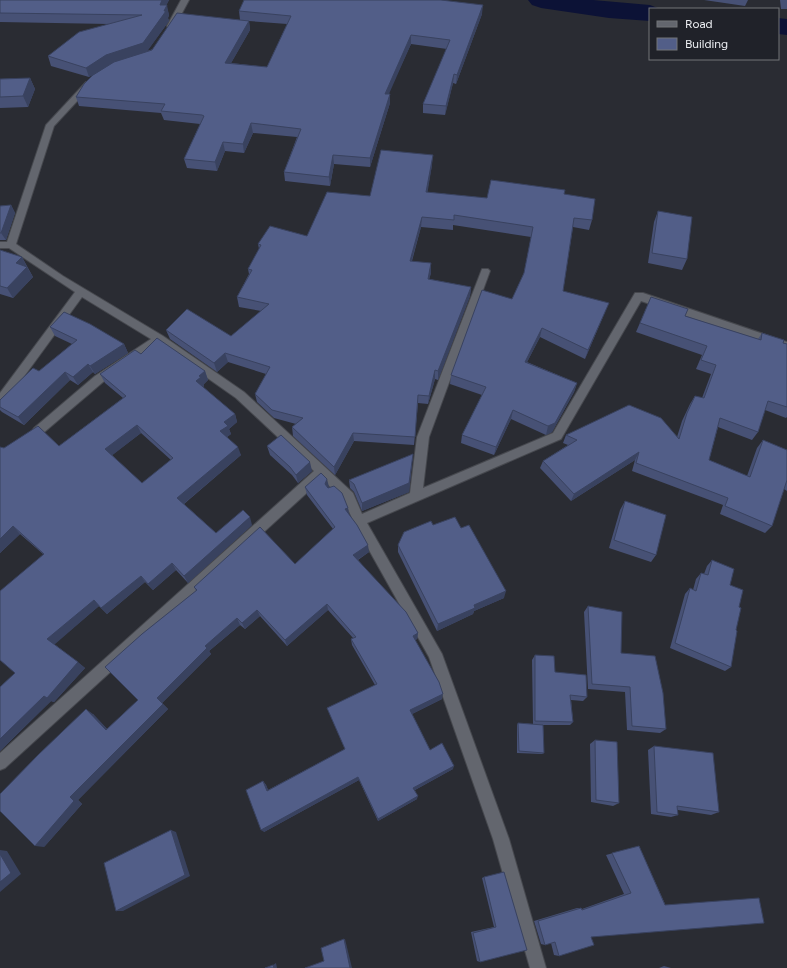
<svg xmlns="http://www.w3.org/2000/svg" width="787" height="968" font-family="Figtree,sans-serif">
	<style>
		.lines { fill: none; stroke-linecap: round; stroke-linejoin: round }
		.river { fill: #0c1236; fill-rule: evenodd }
		.minor-casing { stroke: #46484e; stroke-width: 2 }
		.minor { fill: #63666e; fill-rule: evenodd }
		.wall { fill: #475175; fill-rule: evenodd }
		.shaded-wall { fill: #39425f }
		.building { fill: #525e88; stroke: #39425f; fill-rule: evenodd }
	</style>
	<rect width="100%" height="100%" fill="#2a2c33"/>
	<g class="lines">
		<path class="river" d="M528,0H593L650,5L660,9H650V21L609,18L541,8L532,5Z
			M778,18L787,19V35L778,34Z"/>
		<defs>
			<path id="minor" d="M181,0H189L174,28H168L167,26Z
				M86,82H89L93,84L54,126L16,244L63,276L163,336L244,392L353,493L362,514L410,493L417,437L482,269H488L490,271L429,437L423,488L553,433L635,293H643L787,342V350L641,301L561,439L367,523L442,654L509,839L546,968H530L493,839L429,657L355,525L344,500L322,479L5,768L0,770V753L314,471L236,398L159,344L103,382L42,434L38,436L34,434L32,431L34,428L95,376L151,339L82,297L4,404L0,405V393L75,292L9,248H0V242H7L46,125Z"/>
		</defs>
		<use href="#minor" class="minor-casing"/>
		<use href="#minor" class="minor"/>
	</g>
	<path class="wall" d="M0,0H169L166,5L169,15L168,18L169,21L147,51L240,20L239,11L482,14L456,84L453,83L445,115L423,113V104L447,49L411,44L388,94L390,103L370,167L334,164L330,186L285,181L284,172L297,137L253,133L244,153L225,151L217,171L187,168L184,159L200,124L164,120L161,113L79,106L76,97L110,65L89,77L51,66L48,56L109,24L0,22ZM249,21L287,24L267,67L231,63L250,30Z
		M704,0H748L745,6Z
		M780,0H787V9H781Z
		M30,78L35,89L28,107L0,108V79Z
		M432,165L427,192L487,198L564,194L592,220L589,230L573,227L563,291L605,312L585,359L540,337L527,362L577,383L574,392L552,432L546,435L511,419L494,455L461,443L462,435L482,395L450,384L451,375L512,299L524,273L531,237L453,225V230L421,227L412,261L431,273L429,279L471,287L470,296L438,380L435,379L428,404L418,403L414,445L354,441L335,475L293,436L292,427L296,424L274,418L257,402L255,394L266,374L228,362L217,372L170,339L166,330L231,336L261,311L239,307L237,297L249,274L248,269L259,249L258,244L307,236L370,196Z
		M11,205L15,213L6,240H0V206Z
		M658,211L687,259L682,270L648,263L654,222Z
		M0,250L22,257L33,277L13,298L0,294Z
		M651,297L685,316L758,339L762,333L783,343L787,344V417L786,418L765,410L758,432L752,440L718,427L709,460L747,476L757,448L763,440L787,450V491L784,489L772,526L765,533L720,514L723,505L632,471L635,460L571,501L540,468L543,461L568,445L563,443L566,435L677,437L682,421L690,404L695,396L702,398L711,374L696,369L702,355L636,332Z
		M50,327L124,344L128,353L95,374L93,372L78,385L70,380L24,425L2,412L0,410V400L39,371L72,344L55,336Z
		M141,354L205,371L208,380L204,384V386L203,387L235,414L237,422L229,429L231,434L227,437L241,455L184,504L216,533L252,525L188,583L176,570L153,590L145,582L107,614L99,606L54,644L85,668L54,702L51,701L0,751V687L15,673L43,554L20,534L0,553V447L4,448L59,446L123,398L105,383L100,374ZM141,433L171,460L142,483L112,455Z
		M267,446L312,471L298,483L292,475L270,455Z
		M413,454L412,463L409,492L362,511L354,492L350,488L349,480Z
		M305,487H329L328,488L348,508L349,515L369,552L358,560L418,633L417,639L415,640L442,699L412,714L430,750L453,769L415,790L417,799L378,821L359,780L264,832L263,781L266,785L268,790L345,749L327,708L375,685L352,645L351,639L353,638L328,610L287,646L260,616L245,629L240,625L209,651L211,654L162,703L168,709L78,800L82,804L44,847L93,714L107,729L138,700L196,591L194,587L295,564L333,529L307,495Z
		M625,501L656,555L651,562L609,548L620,510Z
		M433,525L461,528L504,598L474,611L473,614L437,631L398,552V545Z
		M712,560L730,585L739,607L731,667L725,671L670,648L685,594L690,588L693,590L696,579L701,573L704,574L707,566Z
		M588,606L621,653L666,729L660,733L627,730L625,692L588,689L584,612Z
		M535,655L555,672L587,697L583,701L571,700L573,722L570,725H543L544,753L542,754L517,753V725L518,723L533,724L532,660Z
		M595,740L619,803L613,806L591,802L590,744Z
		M654,746L719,812L711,815L678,810V815L671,817L651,814L648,750Z
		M639,846L665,904L591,937L559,956L554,955L551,943L545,945L541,944L534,921L577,908H581L582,909L624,894L606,855Z
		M484,877L527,950L480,962L477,961L471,932L494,927L482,878Z
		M664,966L671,968H659Z"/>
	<path class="shaded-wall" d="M162,0H169L162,15L160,5Z
		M167,5L169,15L168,18L169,21L146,53L110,65L89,77L86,68L164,11Z
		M483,5L482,14L456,84L457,75Z
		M249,21L250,30L226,72L225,63Z
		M411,35V44L385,103V94Z
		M454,74L453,83L445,115L446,106Z
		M30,78L35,89L28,107L23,96Z
		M390,94V103L370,167V158Z
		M251,123L253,133L244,153L243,144Z
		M223,142L225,151L217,171L215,162Z
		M333,155L334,164L330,186L329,177Z
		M433,155L432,165L426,202V192Z
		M11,205L15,213L6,240L1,233Z
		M422,217L421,227L409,270L410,261Z
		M22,257L27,267L16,263Z
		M431,263V273L427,288L428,279Z
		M27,267L33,277L13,298L7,288Z
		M471,287L470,296L438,380V371Z
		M609,303L605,312L585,359L588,350Z
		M542,328L540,337L523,370L525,362Z
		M124,344L128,353L95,374L90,366Z
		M225,353L228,362L217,372L214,363Z
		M88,364L93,372L78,385L73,377Z
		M435,370V379L428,404L429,396Z
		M205,371L208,380L204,384V386L199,390L196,381L199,376Z
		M65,372L70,380L24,425L18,417Z
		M577,383L574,392L552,432L546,435L548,426Z
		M513,410L511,419L494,455L496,447Z
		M235,414L237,422L229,429L231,434L223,440L220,431L224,422Z
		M137,425L141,433L110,457L105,449Z
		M353,433L354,441L335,475L334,467Z
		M238,447L241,455L181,506L177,498Z
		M639,452L635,460L571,501L574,494Z
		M413,454L412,463L409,492L362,511V503Z
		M310,462L312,471L298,483L296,475Z
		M327,479L329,487L326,492L325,484Z
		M348,508L349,516L345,509Z
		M250,517L252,525L188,583L184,576Z
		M13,526L20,534L0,553V539Z
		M368,545L369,552L354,562L353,555Z
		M172,563L176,570L153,590L148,584Z
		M141,576L145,582L107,614L101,608Z
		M506,591L504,598L474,611L473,614L437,631L438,624L474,605Z
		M94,600L99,606L54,645L47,639Z
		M327,604L328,610L287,646L285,640Z
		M257,610L260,616L245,629L242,623Z
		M237,618L240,625L209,651L211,654L162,703L168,709L78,800L82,804L44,847L35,846L70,797L157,698L205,646Z
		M418,633L417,639L412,642L413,636Z
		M78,662L85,668L54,702L51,701L0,751V739Z
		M443,694L442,699L410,715V710Z
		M86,709L93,714L113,735L106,730Z
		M454,766L453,769L413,791V788Z
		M358,777L359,780L264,832L261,830Z
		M263,781L266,785L270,794L267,791Z
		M418,796L417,799L378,821V819Z
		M171,830L176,832L190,876L123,911H116Z
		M0,850L7,851L21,874L0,892Z
		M344,939H345L352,968H350Z
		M276,963L277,968H274L273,965Z"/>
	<path class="building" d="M0,0H162L160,5H167L164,11H166L143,43L106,55L86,68L48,56L79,32L142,15L0,13Z
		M244,0H441L483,5L457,75L454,74L446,106L423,104L450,40L411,35L385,94H390L370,158L333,155L329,177L284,172L301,129L251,123L243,144L223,142L215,162L184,159L204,116L202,115L161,111L165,104L76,97L84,84L93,75L114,62L152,50L177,13L249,21L225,63L267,67L291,16L239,11Z
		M30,78L23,96L0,97V79Z
		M381,150L433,155L426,192L487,198L491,180L565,190L564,194L595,199L592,220L574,218L563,291L609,303L588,350L542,328L525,362L577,383L555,423L548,426L513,410L496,447L462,435L486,387L451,375L482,290L512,299L524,273L533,227L454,215V220L422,217L410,261L431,263L428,279L471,287L438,371L435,370L429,396L418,395L415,437L353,433L334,467L292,427L303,418L272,410L255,394L270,367L225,353L214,363L166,330L187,309L231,336L269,304L237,297L252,270L248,269L261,245L258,244L270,226L307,236L327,192L370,196Z
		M11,205L1,233H0V206Z
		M658,211L692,217L687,259L652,253Z
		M0,250L22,257L16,263L27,267L7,288L0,286Z
		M651,297L688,309L685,316L761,340L762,333L784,340L783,343L787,344V407L768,401L758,432L720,418L709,460L750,477L763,440L787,450V480L772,526L725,506L728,498L636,463L639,452L574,494L543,461L577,440L566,435L629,405L661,418L679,439L687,413L695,396L704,398L716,365L701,360L707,346L640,323Z
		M64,312L90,324L124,344L90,366L88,364L73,377L65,372L18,417L0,407V400L33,368L39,371L77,340L50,327Z
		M157,338L205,371L199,376L201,377L196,381L235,414L224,422L228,426L220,431L238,447L177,498L216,533L243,510L250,517L184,576L172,563L148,584L141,576L101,608L94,600L47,639L78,662L47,698L44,696L0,739V687L15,673L0,660V591L44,554L13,526L0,539V447L4,448L38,426L59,446L126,396L100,374L135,350L141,354ZM137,425L173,458L142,483L105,449Z
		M281,435L310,462L296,475L290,467L267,446Z
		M413,454L409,483L362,503L354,484L349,480Z
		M321,473L327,479L325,484L328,488L334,486L342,493L348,508L345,509L357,525L368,545L353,555L406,612L418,633L413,636L439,682L443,694L410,710L430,750L442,743L454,766L413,788L418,796L378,819L358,777L261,830L246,790L263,781L267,791L345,749L327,708L377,684L351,639L356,637L327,604L285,640L257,610L242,623L237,618L205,646L207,648L157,698L163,704L70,797L74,801L35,846L0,811V794L38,755L86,709L106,730L138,700L105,667L142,634L197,590L194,587L260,527L295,564L335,527L305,487Z
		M625,501L666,515L656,555L614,540Z
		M455,517L461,528L469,525L506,591L474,605L475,608L438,624L398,545L404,532L431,521L433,525Z
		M712,560L734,569L730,585L743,590L739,607L741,608L736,630L737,631L731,667L675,643L690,588L696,591L701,573L708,575Z
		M588,606L622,612L621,653L655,656L663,693L666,729L632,726L630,687L592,684Z
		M535,655L554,656L555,672L586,675L587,697L570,695L573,722L535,721Z
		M518,723L543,725L544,753L519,751Z
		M595,740L617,742L619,803L596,800Z
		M654,746L713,753L719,812L677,806L678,815L657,812Z
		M171,830L185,875L116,911L104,863Z
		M639,846L665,905L759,898L764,923L591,937L594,945L559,956L555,942L545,945L538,921L581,908L582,910L631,893L612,853Z
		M0,854L11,873L0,882Z
		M504,872L527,950L480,962L473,933L496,927L484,877Z
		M344,939L350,968H305L324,961L321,948Z
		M273,965L274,968H265Z"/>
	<rect x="649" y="8" width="130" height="52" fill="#202229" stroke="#727479"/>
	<rect x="657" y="21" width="20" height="6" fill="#63666e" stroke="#727479"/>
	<text x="685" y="28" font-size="12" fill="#eceef2">Road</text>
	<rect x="657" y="38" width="20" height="12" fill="#525e88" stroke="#727479"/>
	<text x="685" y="48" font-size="12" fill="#eceef2">Building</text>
</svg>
